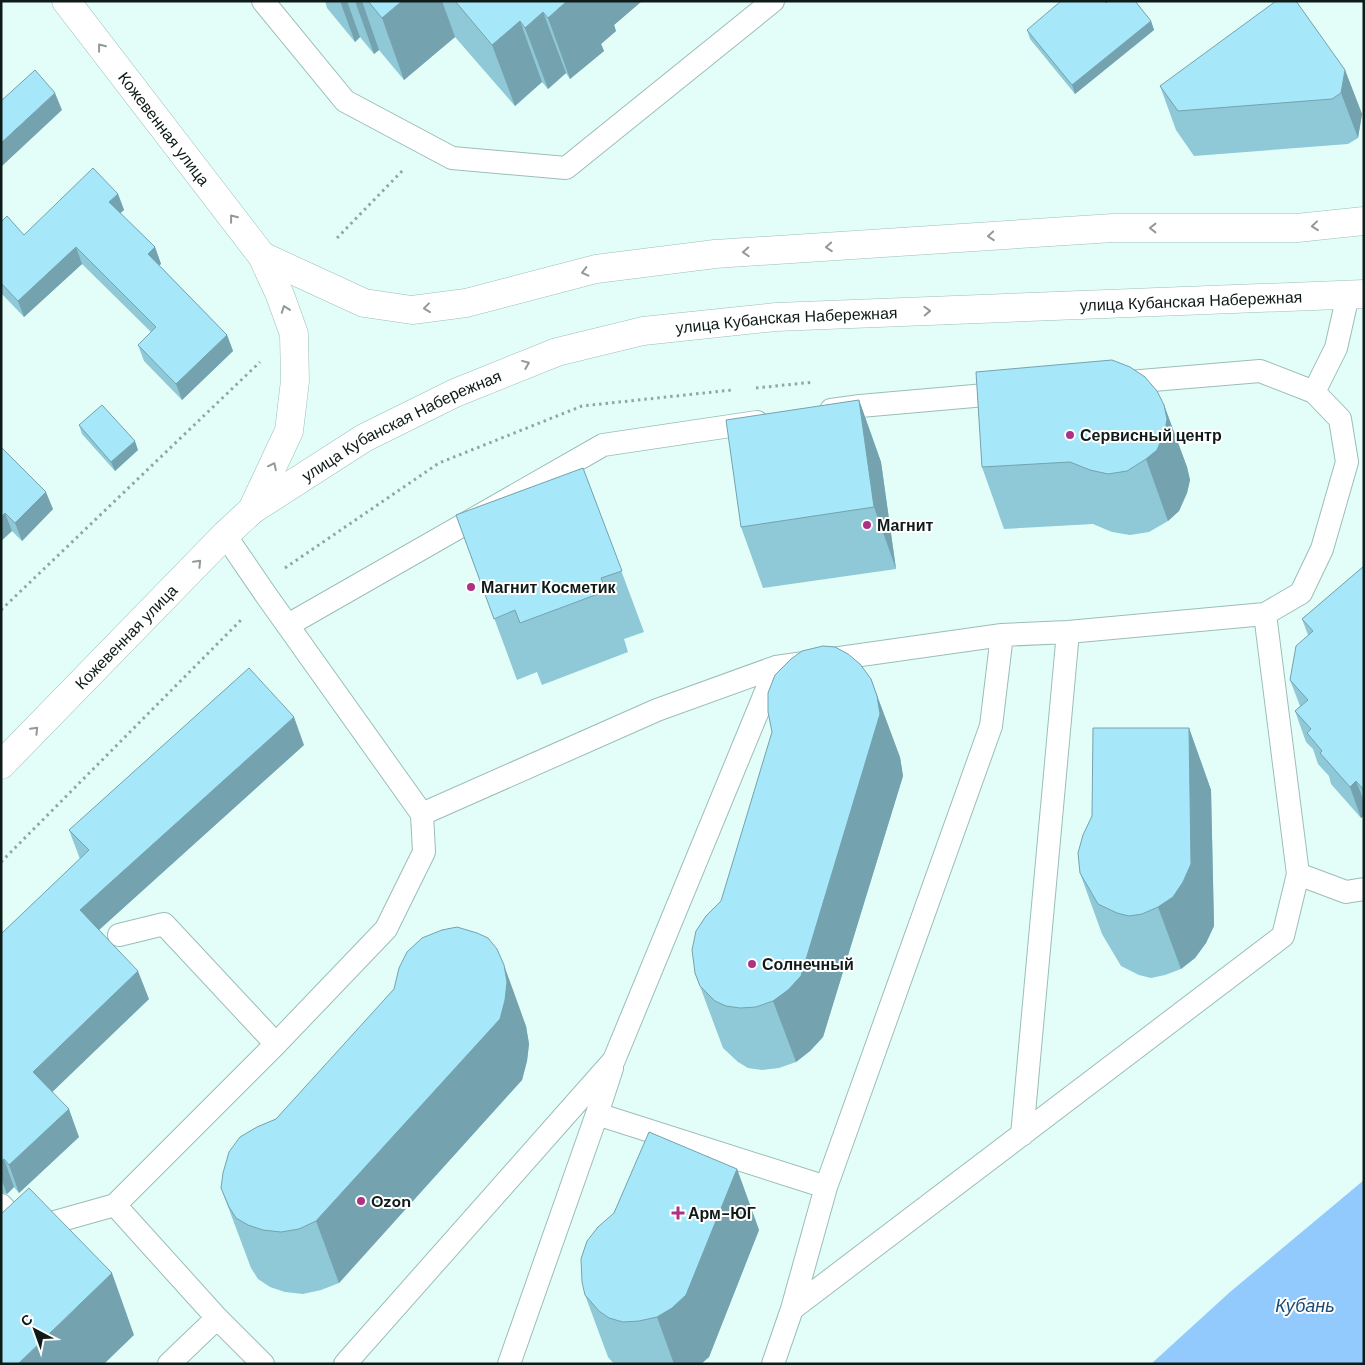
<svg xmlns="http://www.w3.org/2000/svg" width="1365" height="1365" font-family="'DM Sans',sans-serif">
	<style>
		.water { fill: #93cafe }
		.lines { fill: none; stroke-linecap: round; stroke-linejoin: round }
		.service-casing { stroke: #9cbdb7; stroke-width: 24 }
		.secondary-casing { stroke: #9cbdb7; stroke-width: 29 }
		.path { stroke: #91a6a2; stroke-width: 3; stroke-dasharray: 2.5 4; stroke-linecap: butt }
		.service { stroke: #fff; stroke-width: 22 }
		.secondary { stroke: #fff; stroke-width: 28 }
		.wall { fill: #8fc8d6 }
		.shaded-wall { fill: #74a2ae }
		.building { fill: #a6e8f9; stroke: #74a2ae }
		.oneway { stroke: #939898 }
		.poi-dot { fill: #ae3283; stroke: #fff; stroke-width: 2 }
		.labels { text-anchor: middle; stroke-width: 4; stroke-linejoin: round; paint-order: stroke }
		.street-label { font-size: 16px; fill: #0f1b19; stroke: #fff }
		.poi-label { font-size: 16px; font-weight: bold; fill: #0f1b19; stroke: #fff; text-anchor: start }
		.water-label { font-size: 18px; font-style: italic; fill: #194c75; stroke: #fff }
	</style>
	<rect width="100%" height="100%" fill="#e3fef9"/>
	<path class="water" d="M1364,1180V1364H1151L1230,1292Z"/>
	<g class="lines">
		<defs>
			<path id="service" d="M263,1L345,101L452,158L566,168L773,1
				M1117,383L1260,371L1314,392
				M831,410L860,406L1008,393
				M225,535L266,595L422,814L657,710L776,667L1002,635L1068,632L1265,614L1301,593L1322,549L1347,462L1340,419L1314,392L1336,348L1348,295
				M288,625L603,445L757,422
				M1298,874L1346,892L1364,889
				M119,935L164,924L276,1044
				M597,1114L826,1187
				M1022,1135L1068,632
				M1,1205L27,1231
				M1,1271L51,1223L115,1205
				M792,1309L1283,936L1298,874L1265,614
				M169,1364L217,1318
				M263,1364L217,1318L115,1205L276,1044L386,929L424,852L422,814
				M345,1364L614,1060L776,667
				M509,1364L597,1114L612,1068
				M773,1364L792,1309L826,1187L991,726L1002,635"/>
			<g id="secondary">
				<path id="s1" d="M66,1L262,256L280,295L294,334L295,381L289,431L252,510"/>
				<path d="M262,256L364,303L412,310L466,303L596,269L715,254L1113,228H1297L1364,221"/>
				<path id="s2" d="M1,765L225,535L252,510L364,438L455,393L557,352L643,331L776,317L1364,294"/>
			</g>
		</defs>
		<use href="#service" class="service-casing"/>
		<use href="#secondary" class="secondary-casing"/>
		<path class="path" d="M337,238L404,169
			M756,388L814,382
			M285,568L439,463L582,406L732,390
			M1,610L260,362
			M1,862L243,618"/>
		<use href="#service" class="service"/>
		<use href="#secondary" class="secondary"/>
	</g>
	<path class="wall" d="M325,1H642L614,25L616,31L601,44L604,51L570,79L566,73L548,89L542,82L515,106L455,37L404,80L379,50L374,54L360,37L355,42L327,8Z
		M1106,3L1151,21L1154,30L1075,94L1030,39L1027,30Z
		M1345,70L1362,114L1358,138L1348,144L1194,156L1176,130L1160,86Z
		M118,194L124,210L120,213L155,247L161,264L159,265L227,335L233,351L182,400L144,361L138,345L151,332L82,264L24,317L1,293V222L24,235Z
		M859,400L881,462L896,569L763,588L741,527Z
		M1164,405L1187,467L1190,480L1187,493L1179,511L1168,521L1149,532L1130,535L1112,532L1093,524L1004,529L982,467Z
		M79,425L138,450L115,471L82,434Z
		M1,447L53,509L22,541L12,531L1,541Z
		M583,468L644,632L624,639L628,652L542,685L537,672L517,680L456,515Z
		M1364,566V816L1361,818L1331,784L1329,776L1318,764L1313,749L1306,742L1295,711L1300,706L1290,680L1308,635L1302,619Z
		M1189,728L1211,790L1214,926L1206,943L1195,958L1181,969L1165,975L1151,978L1139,975L1121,966L1102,934L1080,873Z
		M304,745L99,930L149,999L52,1091L79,1137L19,1193L14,1187L7,1194L1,1193V934L80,859L69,830Z
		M900,757L903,776L823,1037L810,1051L796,1062L779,1068L762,1070L748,1068L738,1062L723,1048L695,973L721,901Z
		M526,1026L529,1044L527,1061L522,1080L339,1283L321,1290L303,1294L285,1292L270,1287L258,1279L251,1268L221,1188Z
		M737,1169L759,1230L709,1357L701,1364H614L608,1357L585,1295Z"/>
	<path class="shaded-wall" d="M340,1H347L360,37L355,42Z
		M355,1H362L379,50L374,54Z
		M402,1H442L455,37L404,80L382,18Z
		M567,1H642L614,25L616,31L601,44L604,51L570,79L548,18Z
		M543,12L566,73L548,89L525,28Z
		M520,21L542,82L515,106L492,45Z
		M1151,21L1154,30L1075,94L1072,85Z
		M1345,70L1362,114L1358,138L1341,93Z
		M55,93L62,110L2,166L1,162V143Z
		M118,194L124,210L115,218L109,202Z
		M76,247L82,264L24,317L18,301Z
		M155,247L161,264L154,270L148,254Z
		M227,335L233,351L182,400L176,384Z
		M859,400L881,462L896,569L874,507Z
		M1164,405L1187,467L1190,480L1187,493L1179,511L1168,521L1146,459Z
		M135,441L138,450L115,471L111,462Z
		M46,492L53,509L22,541L15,523Z
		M5,513L12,531L1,541V517Z
		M871,679L900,757L903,776L823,1037L810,1051L796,1062L773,1001Z
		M294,717L304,745L90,938L80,910Z
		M1189,728L1211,790L1214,926L1206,943L1195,958L1181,969L1158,907Z
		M1356,781L1364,801V816L1361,818L1350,787Z
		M504,965L526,1026L529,1044L527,1061L522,1080L339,1283L316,1221Z
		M138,971L149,999L44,1100L33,1072Z
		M69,1109L79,1137L19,1193L9,1165Z
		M4,1159L14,1187L7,1194L1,1178V1161Z
		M737,1169L759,1230L709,1357L701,1364H674L657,1317Z
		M112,1273L134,1335L104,1364H18Z"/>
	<path class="building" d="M368,1H402L382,18Z
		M455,1H567L548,18L543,12L525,28L520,21L492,45Z
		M1061,1H1104L1106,3L1107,1H1135L1151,21L1072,85L1027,30Z
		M1276,1H1296L1345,70L1341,93L1332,99L1178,111L1160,86Z
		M35,70L55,93L1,143V101Z
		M93,168L118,194L109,202L155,247L148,254L227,335L176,384L138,345L156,327L76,247L18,301L1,283V222L7,216L24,235Z
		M1112,360L1130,367L1145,377L1157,391L1164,405L1167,419L1165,431L1157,450L1146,459L1127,471L1108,474L1090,470L1070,462L982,467L976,372Z
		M859,400L874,507L741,527L726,420Z
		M102,405L135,441L111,462L79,425Z
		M1,447L46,492L15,523L5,513L1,517Z
		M583,468L622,571L601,578L606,591L520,623L515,610L494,619L456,515Z
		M1364,566V790L1356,781L1350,787L1320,753L1322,751L1307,733L1311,729L1295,711L1308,700L1290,680L1296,646L1313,631L1302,619Z
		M823,646L835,647L848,654L860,664L871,679L877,696L880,714L801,976L788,990L773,1001L756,1007L740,1008L726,1006L715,1001L700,986L695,973L692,950L696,931L706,916L721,901L772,732L768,712V693L775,675L791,659L802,651Z
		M249,668L294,717L80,910L138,971L33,1072L69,1109L9,1165L4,1159L1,1161V934L89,850L69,830Z
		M1093,728H1189L1191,864L1183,882L1173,897L1158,907L1142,914L1129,916L1117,913L1098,904L1080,873L1078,853L1083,835L1092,816Z
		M457,927L477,933L488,938L497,949L504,965L507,982L505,1000L500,1019L316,1221L299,1229L281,1232L263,1230L248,1225L236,1218L229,1207L221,1188L223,1173L229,1152L240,1137L257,1127L276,1119L394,989L399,968L407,952L422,938L442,930Z
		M649,1132L737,1169L686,1295L672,1308L657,1317L639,1321L623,1322L609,1318L599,1311L585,1295L582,1282L581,1259L587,1241L598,1227L614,1213Z
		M29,1188L112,1273L18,1364H1V1214Z"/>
	<defs><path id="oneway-chevron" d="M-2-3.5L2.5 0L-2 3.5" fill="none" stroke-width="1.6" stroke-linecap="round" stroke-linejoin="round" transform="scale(1.25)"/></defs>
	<g class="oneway">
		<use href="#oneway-chevron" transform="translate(101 47) rotate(-128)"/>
		<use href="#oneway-chevron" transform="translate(233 218) rotate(-128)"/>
		<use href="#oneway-chevron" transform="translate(1315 226) rotate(174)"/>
		<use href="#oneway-chevron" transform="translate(1153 228) rotate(180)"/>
		<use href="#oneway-chevron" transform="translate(991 236) rotate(176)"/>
		<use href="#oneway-chevron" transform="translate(829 247) rotate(176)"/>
		<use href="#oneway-chevron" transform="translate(746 252) rotate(177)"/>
		<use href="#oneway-chevron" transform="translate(585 272) rotate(166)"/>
		<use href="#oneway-chevron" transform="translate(427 308) rotate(173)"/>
		<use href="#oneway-chevron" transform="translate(285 309) rotate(-110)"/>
		<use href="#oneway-chevron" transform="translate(927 311) rotate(-2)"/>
		<use href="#oneway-chevron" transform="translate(526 364) rotate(-22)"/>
		<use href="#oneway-chevron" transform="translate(273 466) rotate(-64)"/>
		<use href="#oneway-chevron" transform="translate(198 563) rotate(-46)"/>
		<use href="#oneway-chevron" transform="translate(35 730) rotate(-46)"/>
	</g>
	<g class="poi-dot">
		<circle cx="1070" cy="435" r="5"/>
		<circle cx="867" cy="525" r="5"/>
		<circle cx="471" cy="587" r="5"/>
		<circle cx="752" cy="964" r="5"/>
		<circle cx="361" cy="1201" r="5"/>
		<path d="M675.5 1205.5h5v5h5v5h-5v5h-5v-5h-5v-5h5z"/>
	</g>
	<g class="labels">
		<g class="street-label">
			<text dy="6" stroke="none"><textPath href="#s1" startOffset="161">Кожевенная улица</textPath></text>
			<text dy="6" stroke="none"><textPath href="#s2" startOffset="1340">улица Кубанская Набережная</textPath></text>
			<text dy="6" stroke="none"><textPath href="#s2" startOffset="935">улица Кубанская Набережная</textPath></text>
			<text dy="6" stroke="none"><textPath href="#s2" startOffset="530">улица Кубанская Набережная</textPath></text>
			<text dy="6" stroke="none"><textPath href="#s2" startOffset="179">Кожевенная улица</textPath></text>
		</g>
		<g class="poi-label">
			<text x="1080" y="441">Сервисный центр</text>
			<text x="877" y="531">Магнит</text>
			<text x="481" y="593">Магнит Косметик</text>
			<text x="762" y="970">Солнечный</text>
			<text x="371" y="1207">Ozon</text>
			<text x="688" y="1219">Арм-ЮГ</text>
		</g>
		<g class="water-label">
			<text x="1305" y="1312">Кубань</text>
		</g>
	</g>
	<rect width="1365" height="1365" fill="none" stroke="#0f1b19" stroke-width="5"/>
	<g transform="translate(35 1330) rotate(319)" stroke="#ffffff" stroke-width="4" paint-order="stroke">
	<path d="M0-4L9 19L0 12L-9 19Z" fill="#0f1b19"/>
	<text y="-8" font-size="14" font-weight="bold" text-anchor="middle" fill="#0f1b19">С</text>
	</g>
</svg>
